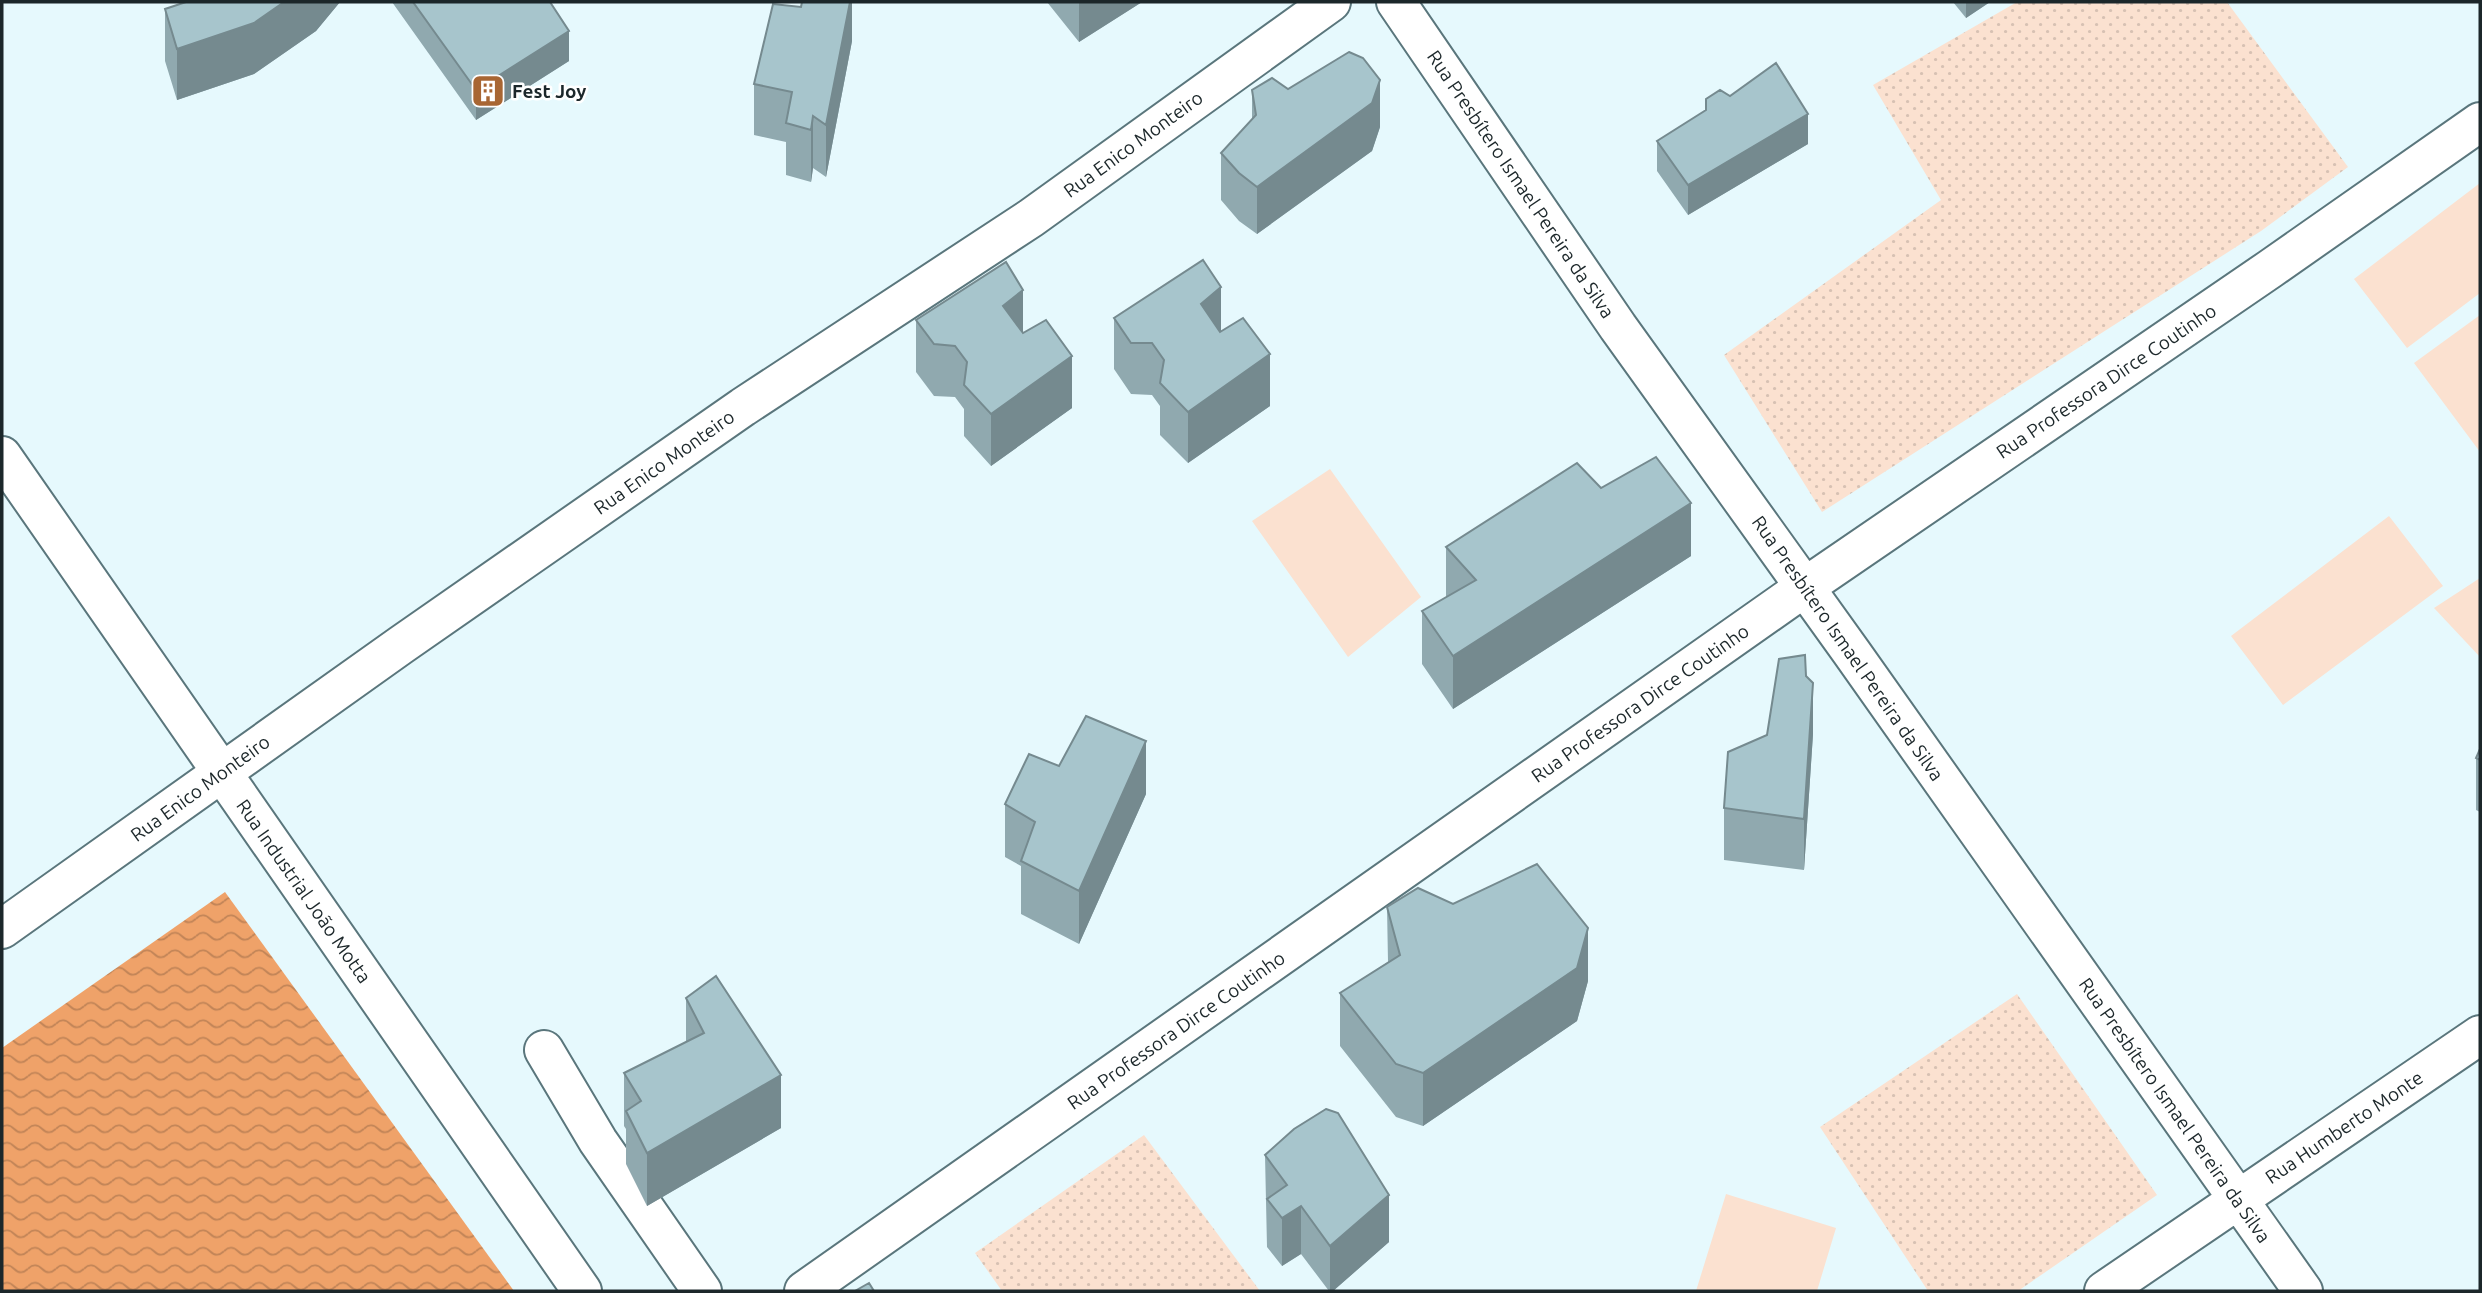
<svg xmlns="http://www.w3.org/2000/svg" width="2482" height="1293" font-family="Ubuntu,sans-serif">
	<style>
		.grass { fill: url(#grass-dots) }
		.pitch { fill: #fbe1d0 }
		.water { fill: url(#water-waves) }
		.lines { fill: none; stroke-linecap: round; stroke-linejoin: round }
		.minor-casing { stroke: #5a767c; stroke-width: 42 }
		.minor { stroke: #fff; stroke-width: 38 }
		.wall { fill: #90a9af }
		.shaded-wall { fill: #758a8f }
		.building { fill: #a7c5cc; stroke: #758a8f; stroke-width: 2 }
		.labels { text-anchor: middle; stroke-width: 5; stroke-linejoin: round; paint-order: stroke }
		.poi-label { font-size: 19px; font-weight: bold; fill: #1c272a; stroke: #fff; text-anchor: start }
		.street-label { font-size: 19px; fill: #1c272a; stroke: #fff }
	</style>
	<defs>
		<pattern id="grass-dots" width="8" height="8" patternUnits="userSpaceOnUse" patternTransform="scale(1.75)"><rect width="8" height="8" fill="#fbe1d0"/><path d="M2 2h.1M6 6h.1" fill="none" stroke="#d7c1b3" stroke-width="1.8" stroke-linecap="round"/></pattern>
		<pattern id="water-waves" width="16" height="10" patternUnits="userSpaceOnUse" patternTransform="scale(1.75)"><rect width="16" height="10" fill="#efa269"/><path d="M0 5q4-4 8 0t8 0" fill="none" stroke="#c18457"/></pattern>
	</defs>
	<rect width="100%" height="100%" fill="#e6f9fd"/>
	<path class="grass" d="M2017,2H2227L2348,167L2261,231L1822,512L1724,355L1941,200L1873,85Z
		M2017,994L2157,1195L2018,1291H1928L1820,1127Z
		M1144,1135L1260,1291H1002L975,1253Z"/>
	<path class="pitch" d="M2480,183V293L2407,348L2354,279Z
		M2480,315V452L2414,363Z
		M1330,469L1421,597L1348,657L1252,521Z
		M2389,516L2443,586L2283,705L2231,636Z
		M2480,578V657L2434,608Z
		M1726,1194L1836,1228L1817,1291H1696Z"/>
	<path class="water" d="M225,892L514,1291H2V1048Z"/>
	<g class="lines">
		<defs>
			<path id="minor" d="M1396,2L1618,327L1852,653L2303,1291
				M2,456L582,1291
				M2,929L401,645L743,407L1031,218L1331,2
				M544,1050L598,1141L702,1291
				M804,1291L1805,587L2270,269L2480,122
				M2104,1291L2480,1035"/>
		</defs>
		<use href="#minor" class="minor-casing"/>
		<use href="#minor" class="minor"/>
	</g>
	<path class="wall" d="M182,2H340L316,31L254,74L177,100L165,61V9L182,4Z
		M392,2H550L569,61L476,120Z
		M852,2V41L826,177L813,168L811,182L786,175V142L754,135V84L801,7Z
		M1047,2H1142L1079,42Z
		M1953,2H1990L1966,18Z
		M1288,89L1380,127L1372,151L1257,234L1239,221L1221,200V153L1252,120V90Z
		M1657,141L1808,144L1688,215L1657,171Z
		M1114,318L1221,331L1270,406L1188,463L1160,435V406L1152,395L1131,394L1114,369Z
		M916,320L1023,333L1072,408L991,466L964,436V409L955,397L934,396L916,372Z
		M1601,488L1691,556L1453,709L1422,664V611L1446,597V547Z
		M1806,676L1813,734L1804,870L1724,860V808L1767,735Z
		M2480,749V812L2476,810V758Z
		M1059,766L1146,794L1079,944L1021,914V866L1005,857V804Z
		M1387,907L1588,981L1577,1021L1423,1126L1396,1117L1340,1046V993L1388,962Z
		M686,998L781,1128L647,1206L626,1164V1129L624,1126V1073L686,1042Z
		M1265,1155L1389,1242L1333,1291H1329L1301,1254L1282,1266L1267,1247Z"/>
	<path class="shaded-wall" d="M284,2H340L316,31L254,74L177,100V49Z
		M850,2H852V41L826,177V125Z
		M1080,2H1142L1079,42V3Z
		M1966,2H1990L1966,18Z
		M569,31V61L476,120V90Z
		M1380,80V127L1372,151L1257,234V187Z
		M1808,114V144L1688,215V185Z
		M813,116V168L811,182V130Z
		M1221,287V339L1201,304Z
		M1023,290V341L1003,306Z
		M1270,354V406L1188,463V412Z
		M1072,356V408L991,466V414Z
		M1691,503V556L1453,709V656Z
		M1813,683V734L1804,870V819Z
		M1146,741V794L1079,944V891Z
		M1588,928V981L1577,1021L1423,1126V1073Z
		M781,1075V1128L647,1206V1153Z
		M1389,1195V1242L1333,1291H1330V1246Z
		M1301,1206V1254L1282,1266V1218Z"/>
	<path class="building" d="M186,2H284L254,23L177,49L165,9Z
		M413,2H550L569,31L476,90Z
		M802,2H850L826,125L813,116L811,130L786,123L792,92L754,84L773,4L801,7Z
		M1349,52L1363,58L1380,80L1372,103L1257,187L1239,173L1221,153L1256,115L1252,90L1272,78L1288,89Z
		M1776,63L1808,114L1688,185L1657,141L1706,110V99L1720,90L1730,96Z
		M1203,260L1221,287L1201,304L1220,332L1243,318L1270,354L1188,412L1160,383L1164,360L1152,343H1131L1114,318Z
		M1006,262L1023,290L1003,306L1023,333L1046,320L1072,356L991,414L964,385L967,362L955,346L934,344L916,320Z
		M1656,457L1691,503L1453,656L1422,611L1476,580L1446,547L1577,463L1601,488Z
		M1805,655L1806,676L1813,683L1804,819L1724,808L1728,752L1767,735L1779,659Z
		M1086,716L1146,741L1079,891L1021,861L1035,822L1005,804L1029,754L1059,766Z
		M2480,749V760L2476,758Z
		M1537,864L1588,928L1577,968L1423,1073L1396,1064L1340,993L1400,955L1387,907L1418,888L1453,904Z
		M716,976L781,1075L647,1153L626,1111L641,1101L624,1073L704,1033L686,998Z
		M1326,1109L1338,1113L1389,1195L1330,1246L1301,1206L1282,1218L1267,1199L1287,1185L1265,1155L1294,1129Z
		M869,1283L874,1291H855Z"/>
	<defs>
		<symbol id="building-square" viewBox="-11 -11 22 22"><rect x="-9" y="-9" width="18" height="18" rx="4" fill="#a86633" stroke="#fff"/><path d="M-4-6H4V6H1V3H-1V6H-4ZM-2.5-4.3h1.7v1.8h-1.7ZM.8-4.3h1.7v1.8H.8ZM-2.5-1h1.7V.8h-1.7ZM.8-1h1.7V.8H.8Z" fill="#fff"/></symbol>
	</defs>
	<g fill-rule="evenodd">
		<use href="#building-square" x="469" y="72" width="38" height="38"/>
	</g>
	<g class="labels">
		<g class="poi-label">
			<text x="512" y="98">Fest Joy</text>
		</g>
		<g class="street-label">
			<text transform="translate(1133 144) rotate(-36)" y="7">Rua Enico Monteiro</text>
			<text transform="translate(1521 184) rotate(56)" y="7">Rua Presbítero Ismael Pereira da Silva</text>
			<text transform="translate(2106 381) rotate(-34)" y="7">Rua Professora Dirce Coutinho</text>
			<text transform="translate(664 462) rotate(-35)" y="7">Rua Enico Monteiro</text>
			<text transform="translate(1848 648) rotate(55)" y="7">Rua Presbítero Ismael Pereira da Silva</text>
			<text transform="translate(1640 703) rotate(-35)" y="7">Rua Professora Dirce Coutinho</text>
			<text transform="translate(200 788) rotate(-36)" y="7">Rua Enico Monteiro</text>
			<text transform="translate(304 891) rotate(55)" y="7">Rua Industrial João Motta</text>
			<text transform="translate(1176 1030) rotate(-35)" y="7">Rua Professora Dirce Coutinho</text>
			<text transform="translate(2175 1110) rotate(55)" y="7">Rua Presbítero Ismael Pereira da Silva</text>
			<text transform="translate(2344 1127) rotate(-34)" y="7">Rua Humberto Monte</text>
		</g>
	</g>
	<rect width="2482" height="1293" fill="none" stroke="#1c272a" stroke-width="7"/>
</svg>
